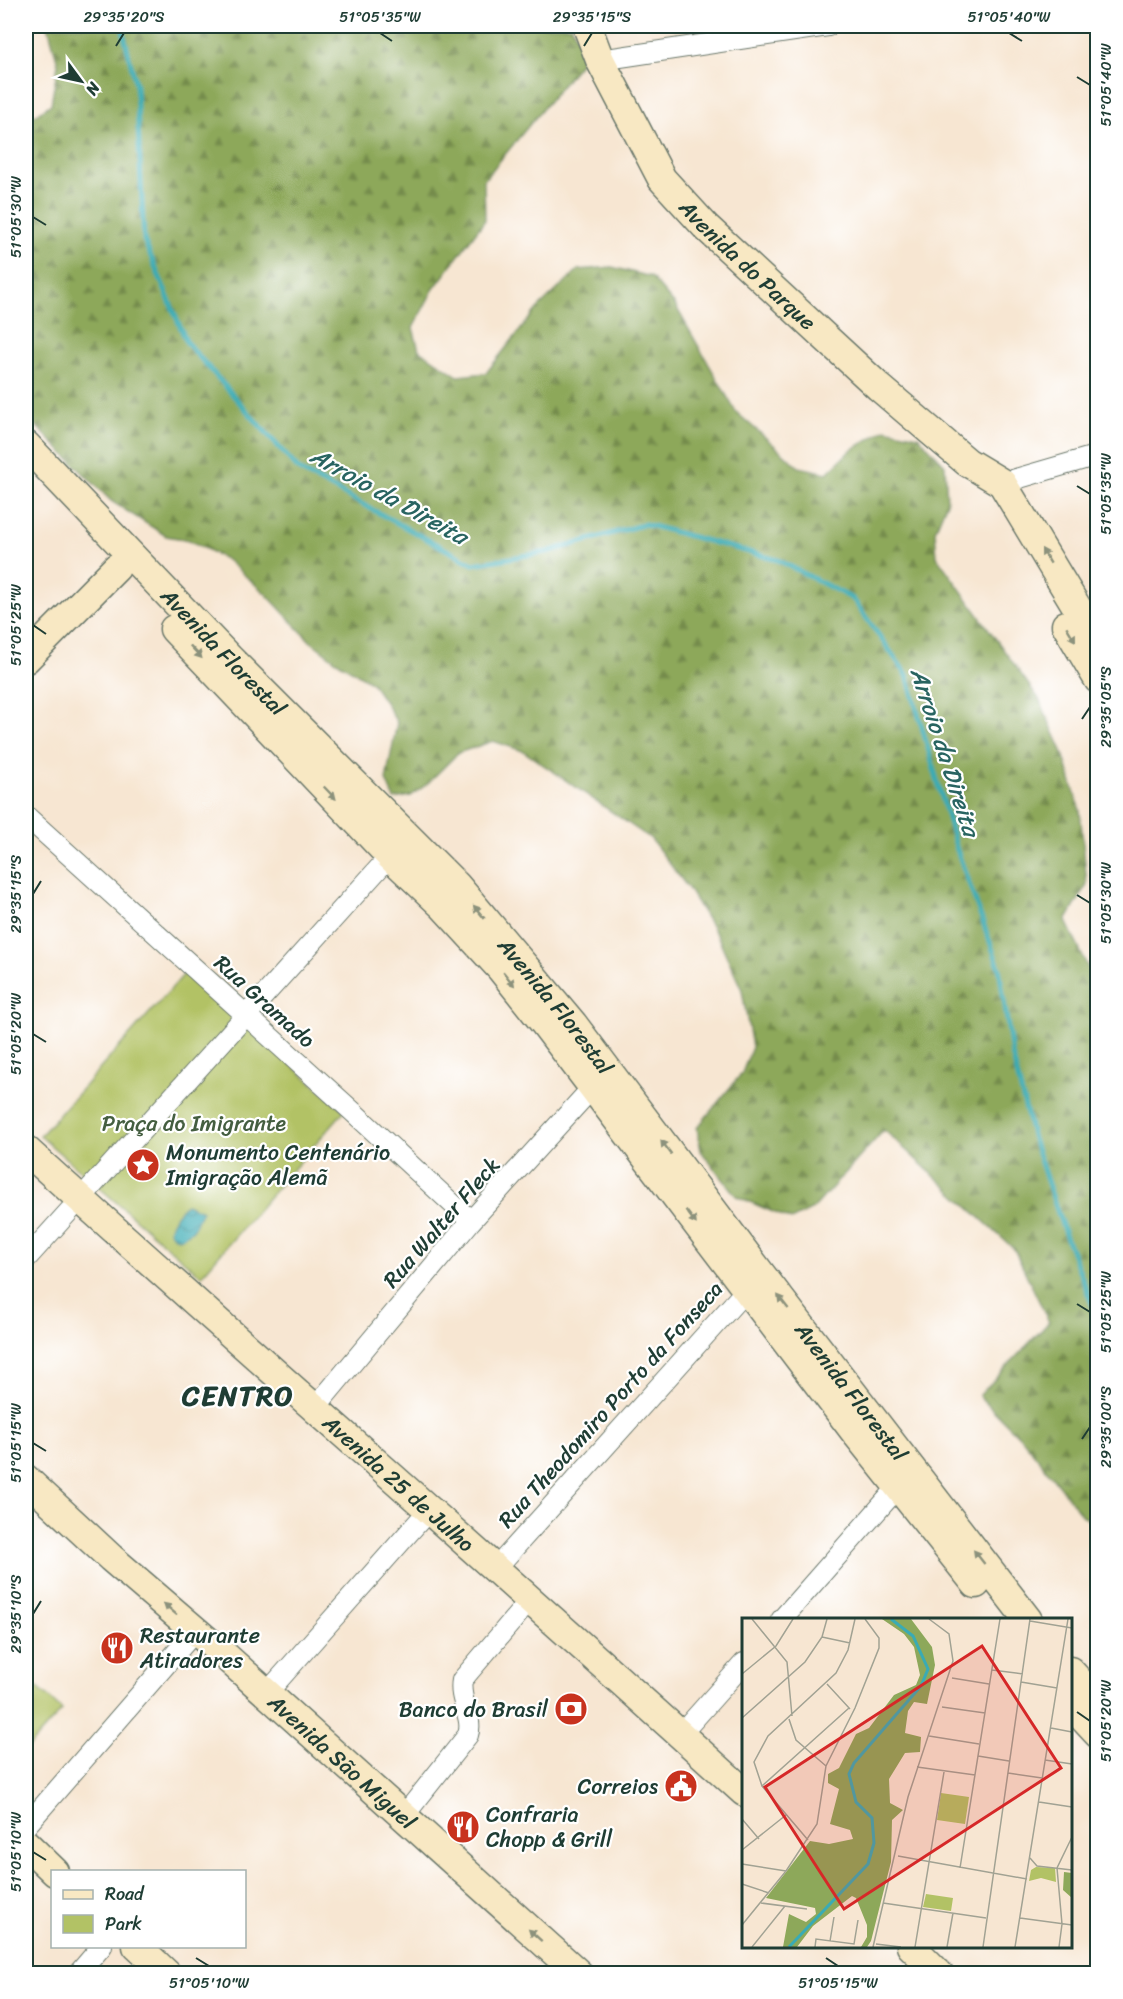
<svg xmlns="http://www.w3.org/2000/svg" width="1123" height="1999" font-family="Sriracha,sans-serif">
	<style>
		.forest { fill: url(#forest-firs); stroke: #567247; stroke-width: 1.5 }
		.park { fill: #b2c265; stroke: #68804c; stroke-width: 1.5 }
		.water { fill: url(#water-waves); stroke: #2c7474; stroke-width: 1.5 }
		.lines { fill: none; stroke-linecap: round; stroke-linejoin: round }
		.stream { stroke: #3aabb4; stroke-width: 5 }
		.street-casing { stroke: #6b786b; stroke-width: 22 }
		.secondary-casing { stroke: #6b786b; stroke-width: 31 }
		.street { stroke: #fff; stroke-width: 20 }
		.secondary { stroke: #f8e8c3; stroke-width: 28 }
		.oneway { fill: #8c927c }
		.ticks { fill: none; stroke: #1f3d34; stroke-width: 2 }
		.labels { text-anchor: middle; stroke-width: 4.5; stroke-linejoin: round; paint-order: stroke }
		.street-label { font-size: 22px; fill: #1f3d34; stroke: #fff }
		.park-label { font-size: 22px; fill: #445e40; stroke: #fff }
		.poi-label { font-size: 22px; fill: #1f3d34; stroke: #fff; text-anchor: start }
		.water-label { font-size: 24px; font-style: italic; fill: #286461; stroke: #fff }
		.district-label { font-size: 28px; font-weight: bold; letter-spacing: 1.5px; fill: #1f3d34; stroke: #fff }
		.inset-river { fill: none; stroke: #3aabb4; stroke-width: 3 }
		.inset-road { fill: none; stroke: #a1a293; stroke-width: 1.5 }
		.view { fill: #d62828; fill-opacity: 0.15; stroke: #d62828; stroke-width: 3 }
		.inset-edge { fill: none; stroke: #1f3d34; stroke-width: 3 }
		.neatline { fill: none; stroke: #1f3d34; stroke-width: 2 }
		.ticks-label { font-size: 15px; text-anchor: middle; fill: #1f3d34 }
	</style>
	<defs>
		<pattern id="forest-firs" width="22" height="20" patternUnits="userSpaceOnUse" patternTransform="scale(1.5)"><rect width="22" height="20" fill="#8da85a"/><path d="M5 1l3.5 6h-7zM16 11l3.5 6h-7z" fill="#738a4b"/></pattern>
		<pattern id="water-waves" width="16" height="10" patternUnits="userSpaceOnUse" patternTransform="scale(1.5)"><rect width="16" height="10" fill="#3aabb4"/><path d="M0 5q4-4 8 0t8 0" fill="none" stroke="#308c93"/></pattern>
	</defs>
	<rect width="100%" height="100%" fill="#fff"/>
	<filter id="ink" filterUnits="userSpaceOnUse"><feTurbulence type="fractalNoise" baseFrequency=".0167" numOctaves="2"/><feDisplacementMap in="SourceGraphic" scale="12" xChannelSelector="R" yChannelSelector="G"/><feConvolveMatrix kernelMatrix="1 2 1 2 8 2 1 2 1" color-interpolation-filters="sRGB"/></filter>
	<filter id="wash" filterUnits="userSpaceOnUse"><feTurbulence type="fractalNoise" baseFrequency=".008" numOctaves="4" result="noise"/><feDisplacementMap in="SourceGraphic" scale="24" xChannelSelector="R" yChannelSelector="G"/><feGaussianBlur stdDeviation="1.35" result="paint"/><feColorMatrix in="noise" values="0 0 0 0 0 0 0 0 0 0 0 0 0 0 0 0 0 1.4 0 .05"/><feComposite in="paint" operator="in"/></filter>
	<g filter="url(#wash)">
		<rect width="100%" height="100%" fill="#f7e6d2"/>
		<path class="forest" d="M48,26H572L580,47L582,61L484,180L485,220L433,290L413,328L419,350L458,376L486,373L537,309L578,270L612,267L651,277L675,305L736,412L799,467L827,473L850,451L885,429L918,436L945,465L947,502L935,531L937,557L1039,699L1063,753L1080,811L1087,885L1066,921L1098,989L1097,1527L1081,1514L1025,1442L979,1396L1049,1322L1014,1249L884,1130L813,1209L791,1220L736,1196L701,1151L697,1128L742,1073L752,1047L742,990L718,937L688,888L651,839L523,751L493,741L458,753L427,784L411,796L394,799L386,780L397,723L387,705L372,683L335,660L310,641L266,594L227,560L189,540L166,536L111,501L26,416V121L51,104L58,64Z"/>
		<path class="park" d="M186,972L344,1111L201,1276L40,1136Z
			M37,1687L62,1710L26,1750V1700Z"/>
		<path class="water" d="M186,1204L202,1211L193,1230L181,1238L174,1237L169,1231C172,1219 177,1213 186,1204Z"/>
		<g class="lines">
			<path class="stream" d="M122,26L136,86L144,240L187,343L299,470L473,564L547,552L645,524L778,560L853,599L907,675L957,850L999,967L1012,1054L1033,1139L1065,1234L1098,1319"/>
		</g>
	</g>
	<g filter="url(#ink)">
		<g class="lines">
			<defs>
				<path id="street" d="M600,60L828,26
					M1002,483L1098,455
					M26,816L351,1110L471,1221
					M26,1259L390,856
					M314,1409L471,1221L601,1078
					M496,1568L755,1280
					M781,1620L898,1487
					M266,1694L429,1510
					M680,1735L744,1663
					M403,1817L468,1735C474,1717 458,1701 462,1680L530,1600
					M26,1826L195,1631
					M78,1974L102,1946"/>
				<g id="secondary">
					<path id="s1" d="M587,26L600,60L662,179L706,227L879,387L967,462L1002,483L1098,642"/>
					<path id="s2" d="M26,445L229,658L457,886L573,1024L761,1274L1028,1620"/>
					<path d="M1066,625L1098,679"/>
					<path d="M174,629L390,856L443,906L501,969L544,1023L858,1436L976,1584"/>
					<path d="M26,659L116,568"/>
					<path id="s3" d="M26,1150C264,1365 506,1576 744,1792"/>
					<path id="s4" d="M26,1479L111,1558L224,1655L579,1974"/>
					<path d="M1070,1671L1098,1702"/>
					<path d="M1070,1704L1098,1734"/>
					<path d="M26,1844L55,1872"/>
					<path d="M137,1946L167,1974"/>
					<path d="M911,1946L939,1974"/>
				</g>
			</defs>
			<use href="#street" class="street-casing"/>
			<use href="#secondary" class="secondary-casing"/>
			<use href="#street" class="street"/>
			<use href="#secondary" class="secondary"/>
		</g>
		<defs><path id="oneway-solid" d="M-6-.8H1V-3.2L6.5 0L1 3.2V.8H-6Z" transform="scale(1.5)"/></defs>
		<g class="oneway">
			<use href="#oneway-solid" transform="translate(1046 556) rotate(-121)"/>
			<use href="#oneway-solid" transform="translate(1071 634) rotate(59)"/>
			<use href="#oneway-solid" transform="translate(196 652) rotate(47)"/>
			<use href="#oneway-solid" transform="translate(330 793) rotate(46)"/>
			<use href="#oneway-solid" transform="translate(479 912) rotate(-130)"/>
			<use href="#oneway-solid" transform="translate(509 979) rotate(51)"/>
			<use href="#oneway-solid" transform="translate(666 1147) rotate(-127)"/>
			<use href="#oneway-solid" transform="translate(691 1217) rotate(53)"/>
			<use href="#oneway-solid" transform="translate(783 1302) rotate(-128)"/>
			<use href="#oneway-solid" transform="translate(979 1557) rotate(-128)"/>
			<use href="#oneway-solid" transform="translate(170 1609) rotate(-139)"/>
			<use href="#oneway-solid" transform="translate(535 1935) rotate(-138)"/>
		</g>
	</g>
	<path class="ticks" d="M380,33L392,41M1009,33L1022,41M116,46L124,33M584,46L592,33M1077,77L1090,85M33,217L46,225M1077,486L1090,494M33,625L46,634M1082,719L1090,707M33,894L41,881M1077,895L1090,903M33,1034L46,1042M1077,1304L1090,1312M1082,1439L1090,1427M33,1443L46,1451M33,1614L41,1601M1077,1712L1090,1721M33,1852L46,1860M196,1958L209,1966M826,1958L838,1966"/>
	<defs>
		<symbol id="sight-disc" viewBox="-11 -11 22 22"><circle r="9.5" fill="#c8321e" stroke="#fff"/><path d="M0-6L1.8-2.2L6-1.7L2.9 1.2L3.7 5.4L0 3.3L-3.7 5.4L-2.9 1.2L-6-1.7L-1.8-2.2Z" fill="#fff"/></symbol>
		<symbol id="restaurant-disc" viewBox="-11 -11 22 22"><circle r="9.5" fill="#c8321e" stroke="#fff"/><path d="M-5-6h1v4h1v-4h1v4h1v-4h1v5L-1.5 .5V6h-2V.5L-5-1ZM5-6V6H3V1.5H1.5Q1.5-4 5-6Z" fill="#fff"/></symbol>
		<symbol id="bank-disc" viewBox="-11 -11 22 22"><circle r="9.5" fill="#c8321e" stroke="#fff"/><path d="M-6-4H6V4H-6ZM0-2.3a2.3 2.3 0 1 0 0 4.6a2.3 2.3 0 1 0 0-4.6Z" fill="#fff"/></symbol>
		<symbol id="civic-disc" viewBox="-11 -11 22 22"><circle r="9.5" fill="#c8321e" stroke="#fff"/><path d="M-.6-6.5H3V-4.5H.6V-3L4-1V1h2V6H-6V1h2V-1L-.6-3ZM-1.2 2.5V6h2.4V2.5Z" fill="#fff"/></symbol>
	</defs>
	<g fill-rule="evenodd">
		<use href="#sight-disc" x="124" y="1146" width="38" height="38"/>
		<use href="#restaurant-disc" x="98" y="1629" width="38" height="38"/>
		<use href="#bank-disc" x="552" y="1690" width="38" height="38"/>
		<use href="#civic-disc" x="662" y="1767" width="38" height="38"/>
		<use href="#restaurant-disc" x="444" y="1808" width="38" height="38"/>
	</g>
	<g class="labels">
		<g class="street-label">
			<text dy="8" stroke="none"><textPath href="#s1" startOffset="292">Avenida do Parque</textPath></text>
			<text dy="8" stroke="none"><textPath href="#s2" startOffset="286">Avenida Florestal</textPath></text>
			<text transform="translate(265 1001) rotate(42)" y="8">Rua Gramado</text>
			<text dy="8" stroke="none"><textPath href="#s2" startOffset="772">Avenida Florestal</textPath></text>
			<text transform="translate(441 1222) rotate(-49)" y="8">Rua Walter Fleck</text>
			<text dy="8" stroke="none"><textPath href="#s2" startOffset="1258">Avenida Florestal</textPath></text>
			<text transform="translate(610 1404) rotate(-48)" y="8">Rua Theodomiro Porto da Fonseca</text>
			<text dy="8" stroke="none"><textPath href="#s3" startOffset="500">Avenida 25 de Julho</textPath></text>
			<text dy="8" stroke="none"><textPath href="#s4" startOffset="424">Avenida São Miguel</textPath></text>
		</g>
		<g class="park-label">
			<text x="194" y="1131">Praça do Imigrante</text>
		</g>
		<g class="poi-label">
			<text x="166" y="1160">Monumento Centenário<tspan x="166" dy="25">Imigração Alemã</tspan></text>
			<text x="140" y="1643">Restaurante<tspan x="140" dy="25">Atiradores</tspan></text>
			<text x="548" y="1717" text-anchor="end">Banco do Brasil</text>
			<text x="658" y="1794" text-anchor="end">Correios</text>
			<text x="486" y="1822">Confraria<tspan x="486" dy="25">Chopp &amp; Grill</tspan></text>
		</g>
		<g class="water-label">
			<text transform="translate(389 496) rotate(29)" y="8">Arroio da Direita</text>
			<text transform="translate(945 752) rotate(72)" y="8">Arroio da Direita</text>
		</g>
		<g class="district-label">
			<text x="238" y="1405">CENTRO</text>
		</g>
	</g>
	<g transform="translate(742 1618)">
		<rect width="330" height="330" fill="#f7e6d2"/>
		<path d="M140,1H169L190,29L193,47L185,86L172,84L166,93L163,115L179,119L178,134L163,135L147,161L148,185L161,192L150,202L149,244L129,323L125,329H119L125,319V307L114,280L110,278L71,308L55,329H41L47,296L64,304L74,296L73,290L24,280L68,223L87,226L111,221L108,212L88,206L97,171L86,165V156L97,150L114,116L127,110L152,77L174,67L178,57L172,29L162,16ZM322,254L330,255V280L321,272Z" fill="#8da85a"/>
		<path d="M199,175L227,179L223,206L195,202ZM294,249L313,250L314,264L299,260L287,263L289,252ZM184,276L211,280L209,293L181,289Z" fill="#b2c265"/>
		<path class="inset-river" d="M47,329L126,246L132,225L130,200L114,184L107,156L112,145L179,68L186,51L171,18L149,1"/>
		<path class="inset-road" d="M10,1L45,44L50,98M288,3L330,10M80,19L108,25M250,52L281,56M0,56L34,28L51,1M210,60L247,66M279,64L315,70M85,66L108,91M200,89L243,95M0,100L63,44L80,19L85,1M47,101L54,122L84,148M309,110L330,114M187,118L237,126M236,138L267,143M303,142L330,146M175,149L233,157M266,155L300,160M20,168L107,90M297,184L330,189M0,201L17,221M66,222L20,168L12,144L26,118L94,55L106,32L113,1M0,232L44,197M156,238L285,261M288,240L295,248L330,252M0,246L44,253M218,250L258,1M0,266L27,275M19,285L65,291M141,285L244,300M278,300L330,307M0,307L44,253L75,206L84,148L113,90L137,30V20L123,1M88,323L92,299M134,326L159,329M10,329L43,288M73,329L74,321L112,326L116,302M131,329L166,179L211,43L207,16L187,1M173,329L202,154M205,329L211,295M241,329L288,1M273,329L326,1M317,329L320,306L315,250L330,219"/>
		<path class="view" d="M240,28L319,150L102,291L23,169Z"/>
		<rect width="330" height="330" class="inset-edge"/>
	</g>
	<rect width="1123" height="1999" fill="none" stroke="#fff" stroke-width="66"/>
	<rect x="51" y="1870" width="195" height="78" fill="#ffffff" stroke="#a5b1ae" stroke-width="1.5"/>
	<rect x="63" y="1890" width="30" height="9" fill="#f8e8c3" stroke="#a5b1ae" stroke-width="1.5"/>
	<text x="105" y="1900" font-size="18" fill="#1f3d34">Road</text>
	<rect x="63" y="1915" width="30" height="18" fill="#b2c265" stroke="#a5b1ae" stroke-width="1.5"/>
	<text x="105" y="1930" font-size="18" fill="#1f3d34">Park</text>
	<g transform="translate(81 81) rotate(123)" stroke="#ffffff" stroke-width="4.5" paint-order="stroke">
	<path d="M0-4.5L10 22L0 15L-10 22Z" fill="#1f3d34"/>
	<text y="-9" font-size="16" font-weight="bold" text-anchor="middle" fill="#1f3d34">N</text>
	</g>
	<rect x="33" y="33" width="1057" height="1933" class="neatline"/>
	<g class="ticks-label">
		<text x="124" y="22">29°35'20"S</text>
		<text x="380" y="22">51°05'35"W</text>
		<text x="592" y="22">29°35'15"S</text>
		<text x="1009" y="22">51°05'40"W</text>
		<text transform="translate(1106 85) rotate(-90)" y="5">51°05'40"W</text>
		<text transform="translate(16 217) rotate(-90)" y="5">51°05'30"W</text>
		<text transform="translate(1106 494) rotate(-90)" y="5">51°05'35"W</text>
		<text transform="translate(16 625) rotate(-90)" y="5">51°05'25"W</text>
		<text transform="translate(1106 707) rotate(-90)" y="5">29°35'05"S</text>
		<text transform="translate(16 894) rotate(-90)" y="5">29°35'15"S</text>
		<text transform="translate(1106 903) rotate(-90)" y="5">51°05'30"W</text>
		<text transform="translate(16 1034) rotate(-90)" y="5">51°05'20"W</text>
		<text transform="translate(1106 1312) rotate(-90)" y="5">51°05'25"W</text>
		<text transform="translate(1106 1427) rotate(-90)" y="5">29°35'00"S</text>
		<text transform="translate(16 1443) rotate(-90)" y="5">51°05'15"W</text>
		<text transform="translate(16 1614) rotate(-90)" y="5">29°35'10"S</text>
		<text transform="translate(1106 1721) rotate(-90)" y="5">51°05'20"W</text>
		<text transform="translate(16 1852) rotate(-90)" y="5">51°05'10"W</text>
		<text x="209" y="1988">51°05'10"W</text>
		<text x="838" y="1988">51°05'15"W</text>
	</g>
</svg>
